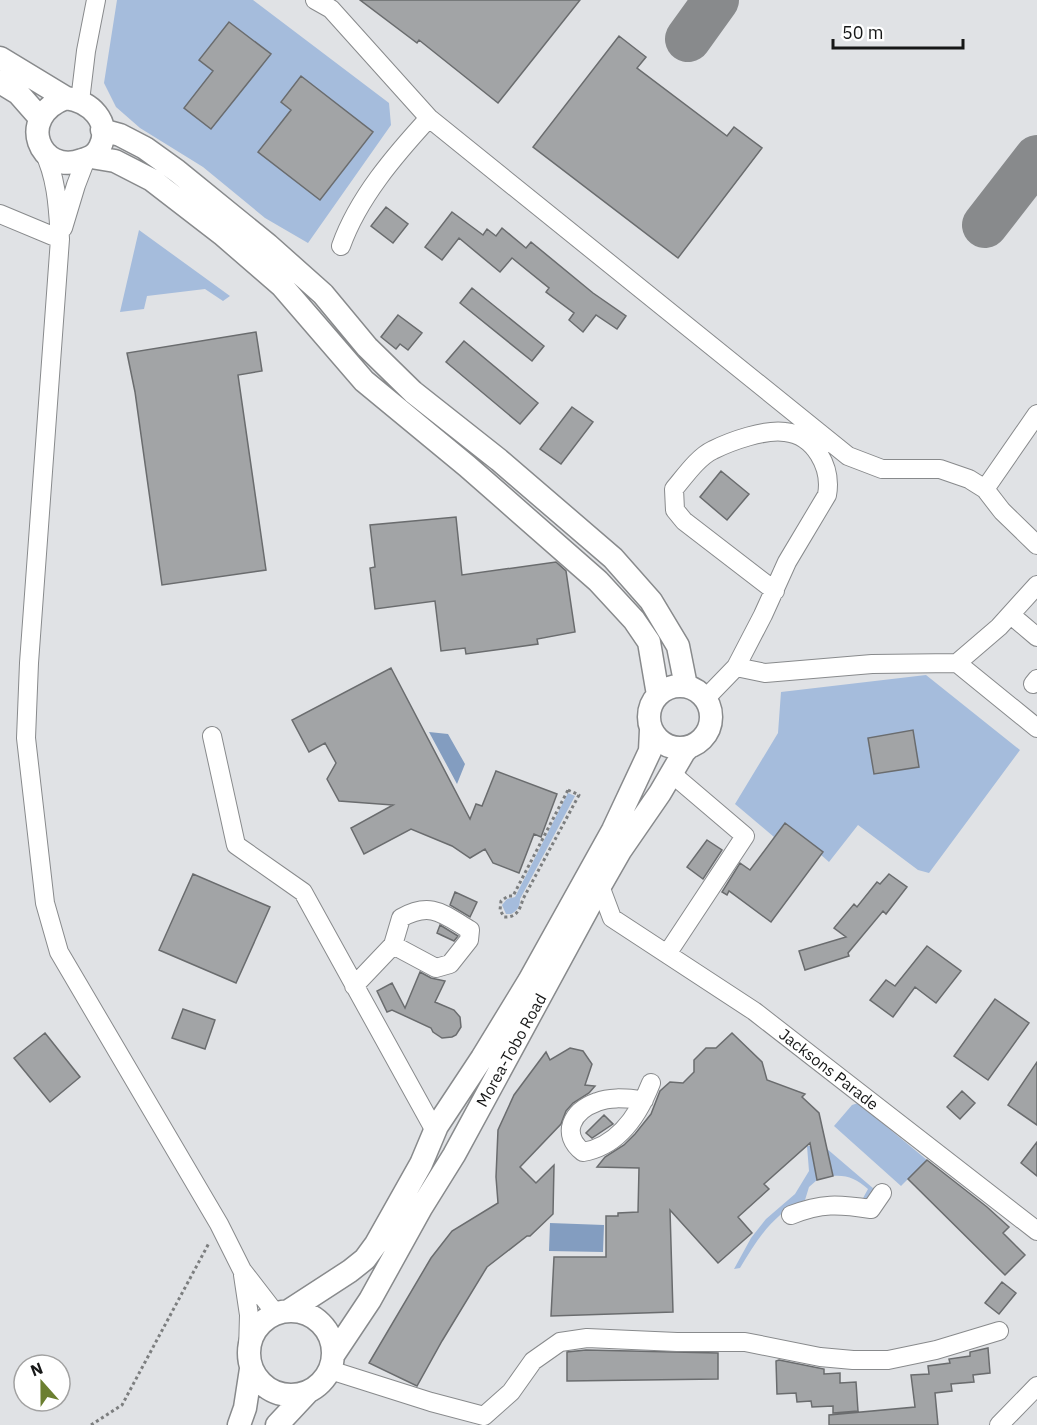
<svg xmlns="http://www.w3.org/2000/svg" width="1037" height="1425" font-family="'IBM Plex Sans',sans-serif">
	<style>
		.green { fill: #a5bcdc }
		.water { fill: #839dc0 }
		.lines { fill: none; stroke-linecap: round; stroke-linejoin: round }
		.taxiway { stroke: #888a8c; stroke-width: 46 }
		.building { fill: #a2a4a6; stroke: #6a6c6e; stroke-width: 1.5 }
		.minor-casing { stroke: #888a8c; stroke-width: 20 }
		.major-casing { stroke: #888a8c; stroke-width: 25 }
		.path { stroke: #7c7e7f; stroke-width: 3; stroke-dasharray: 3 3; stroke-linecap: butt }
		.minor { stroke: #fff; stroke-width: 18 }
		.major { stroke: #fff; stroke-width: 22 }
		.labels { text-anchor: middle; stroke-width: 4.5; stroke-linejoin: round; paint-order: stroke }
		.street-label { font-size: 16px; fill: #161717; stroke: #fff }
	</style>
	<rect width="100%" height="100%" fill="#e0e2e5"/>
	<path class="green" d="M117,0H253L389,103L391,125L308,243L265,218L203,167L140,128L116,107L104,83Z
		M139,230L230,296L223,301L205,289L147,296L144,309L120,312Z
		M926,675L1020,750L929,873L918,870L858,825L829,862L785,823L774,837L735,804L778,733L781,692Z
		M568,793L575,796L520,899C520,907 517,911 511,914H506L502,905L507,899L515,897Z
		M858,1103L927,1160L901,1186L834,1126L852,1105Z
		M807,1146H811L817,1180L809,1187L805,1200C773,1213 757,1240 740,1268L734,1269L751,1238L766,1219L795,1194L809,1171Z
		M826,1148L874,1189L869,1202L862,1200L868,1189C856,1179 848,1175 833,1176Z"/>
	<path class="water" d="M429,732L448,734L465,764L457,784Z
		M550,1223L604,1225L603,1252L549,1251Z"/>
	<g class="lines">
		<path class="taxiway" d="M688,39L716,0
			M985,225L1037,158"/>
	</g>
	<path class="building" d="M360,0H580L498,103L419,40L417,43Z
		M229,22L271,54L211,129L184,108L213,71L199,60Z
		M619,36L646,57L637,68L727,136L734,127L762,148L678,258L533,147Z
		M301,76L373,132L320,200L258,152L291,110L281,102Z
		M386,207L408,224L393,243L371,226Z
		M452,212L483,235L487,229L496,236L502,228L526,248L531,242L593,293L626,316L617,329L596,315L583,332L569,320L574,313L546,292L549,288L512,258L500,272L459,238L442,260L425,247Z
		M472,288L544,346L532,361L460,303Z
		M398,315L422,333L408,350L400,344L396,349L381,337Z
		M256,332L262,371L238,375L266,570L162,585L135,392L127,353Z
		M464,341L538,403L520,424L446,362Z
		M572,407L593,422L561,464L540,449Z
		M721,471L749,494L727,520L700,497Z
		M456,517L462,575L556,562L566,571L575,632L537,639L538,644L466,654L465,648L441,651L435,601L375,609L370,568L375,567L370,525Z
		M391,668L470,819L476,804L482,806L496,771L557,794L541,837L534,834L519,873L493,863L485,849L470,858L452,846L411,829L364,854L351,828L393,805L339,801L327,779L336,763L325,743L309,752L292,720Z
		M913,730L919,767L874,774L868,738Z
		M785,823L823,852L771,922L729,891L727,895L722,892L740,863L750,870Z
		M707,840L722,850L703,879L687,867Z
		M193,874L270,907L236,983L159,950Z
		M889,874L907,887L886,914L883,911L848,953L849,956L805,970L799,951L846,937L834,928L854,904L857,907L877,882L880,884Z
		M455,892L477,902L470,917L450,905Z
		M440,925L458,936L454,941L437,933Z
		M927,946L961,971L936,1003L915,987L893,1017L870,1000L886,980L895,986Z
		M420,972L431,978L445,981L435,1002L454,1010L460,1017L461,1027L456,1035L452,1037L442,1038L433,1032L431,1028L392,1010L387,1012L377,991L392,983L405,1008Z
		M995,999L1029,1023L988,1080L954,1056Z
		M183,1009L215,1020L205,1049L172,1038Z
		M45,1033L80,1077L50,1102L14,1058Z
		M732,1033L762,1062L767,1080L805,1094L802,1097L819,1113L833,1176L817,1180L810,1143L764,1184L769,1189L738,1217L752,1233L718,1263L670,1210L673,1312L551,1316L554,1257H606V1216H618V1213L638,1212L639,1168L597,1167L605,1157L624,1145L635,1134L651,1114L660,1091L670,1082L683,1083L694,1072V1060L706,1048H716Z
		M570,1048L583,1051L592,1064L585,1085L595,1086L589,1093L573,1103L566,1111L561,1124L520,1167L536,1183L554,1165L553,1214L530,1236H527L487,1267L442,1341L417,1386L369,1363L431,1258L452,1231L498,1203L496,1177L498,1130L514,1095L546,1052L550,1060Z
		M1037,1062V1125L1008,1105Z
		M962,1091L975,1103L960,1119L947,1107Z
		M604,1115L613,1124L592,1138L586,1133Z
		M1037,1142V1176L1021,1163Z
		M927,1160L987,1207L1009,1227L1003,1233L1025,1255L1005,1275L908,1179Z
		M1002,1282L1016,1293L999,1314L985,1303Z
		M988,1348L990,1373L973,1375L974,1382L951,1384L952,1391L935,1393L938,1425H829V1415L915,1407L911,1375L929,1374L928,1366L950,1363L949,1359L970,1356V1352Z
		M586,1350L718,1353V1379L567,1381V1352Z
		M779,1360L824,1369V1374L840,1373V1383L856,1382L858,1411L833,1413V1406L812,1407L811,1401L797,1402L796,1393L777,1394L776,1361Z"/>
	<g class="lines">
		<defs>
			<path id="minor" d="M315,0L331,9L429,118L848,456L882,469H940L969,479L985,489L1002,511L1037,545
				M80,101L86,51L96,0
				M43,150C57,178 58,208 60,239L29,663L26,738L45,903L59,952L219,1224L242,1270L276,1314
				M0,214L60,239
				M63,228L76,185L86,159
				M341,246C358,198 395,155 429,118
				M985,489L1037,414
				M1011,615L1037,637
				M957,663L1037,728
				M736,667L765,673L872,664L957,663L999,627L1037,585
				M1033,684L1037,679
				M705,699L736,667L763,615L787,562L827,495C832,468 815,435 785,432C765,429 731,441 713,450C698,457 685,476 674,489L675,510L684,521L775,591
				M212,736L236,845L303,892L435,1131
				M600,886L612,918L754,1011L1037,1231
				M667,954L745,836L671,773
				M354,986L393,945L436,968L450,964L469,940L470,930C443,914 431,901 401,918L393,945
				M644,1100C629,1099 612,1096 597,1102C572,1111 560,1134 583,1152C619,1146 639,1114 651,1083
				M791,1215C822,1203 838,1204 871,1209L882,1193
				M243,1275L249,1315L248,1352
				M330,1370L431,1402L484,1416L511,1392L533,1361L560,1342L587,1338L677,1342H745L820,1357L853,1360H888L936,1350L999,1331
				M999,1425L1037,1386"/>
			<path id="major" d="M0,58L66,98
				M0,82L18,93L40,118
				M66,98C90,101 112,122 100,147C96,155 91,157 82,160C40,176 15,117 66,98Z
				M102,130L120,135L145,148L177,171L268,245L323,294L367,347L413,392L499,460L613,558L651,601L678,646L686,686
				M91,157L115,161L152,180L222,234L282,286L364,381L467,466L598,581L634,620L649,642L658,695
				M649 717a31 31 0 1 1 62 0a31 31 0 1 1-62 0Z
				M290,1310L350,1271L365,1259L376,1244L421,1164L437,1126L482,1058L529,981L613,830L650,751L651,730
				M249 1353a42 42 0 1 1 84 0a42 42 0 1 1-84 0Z
				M334,1354L370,1300L421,1208L454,1155L600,886L620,851L660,793L684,752L689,747
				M239,1425L245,1408L251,1369
				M277,1425L307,1393"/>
		</defs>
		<use href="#minor" class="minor-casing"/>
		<use href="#major" class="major-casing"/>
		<path class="path" d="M568,790L579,795L523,899C520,909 517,918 504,917L500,910L501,901L508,896H513Z
			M91,1425L122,1405L209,1243"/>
		<use href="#minor" class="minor"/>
		<use href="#major" class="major"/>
	</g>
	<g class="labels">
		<g class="street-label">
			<text transform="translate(511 1050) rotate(-61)" y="6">Morea-Tobo Road</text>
			<text transform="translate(829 1069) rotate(38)" y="6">Jacksons Parade</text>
		</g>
	</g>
	<g transform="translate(42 1383) rotate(339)"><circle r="28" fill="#ffffff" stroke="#a2a2a2" stroke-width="1.5"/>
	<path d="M0-4.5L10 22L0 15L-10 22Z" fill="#6b7f30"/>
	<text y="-9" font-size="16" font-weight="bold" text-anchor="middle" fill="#161717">N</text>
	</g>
	<path d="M833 39v9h130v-9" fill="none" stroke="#161717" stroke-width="3"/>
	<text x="842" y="39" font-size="18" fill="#161717" stroke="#ffffff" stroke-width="4.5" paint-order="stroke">50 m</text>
</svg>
